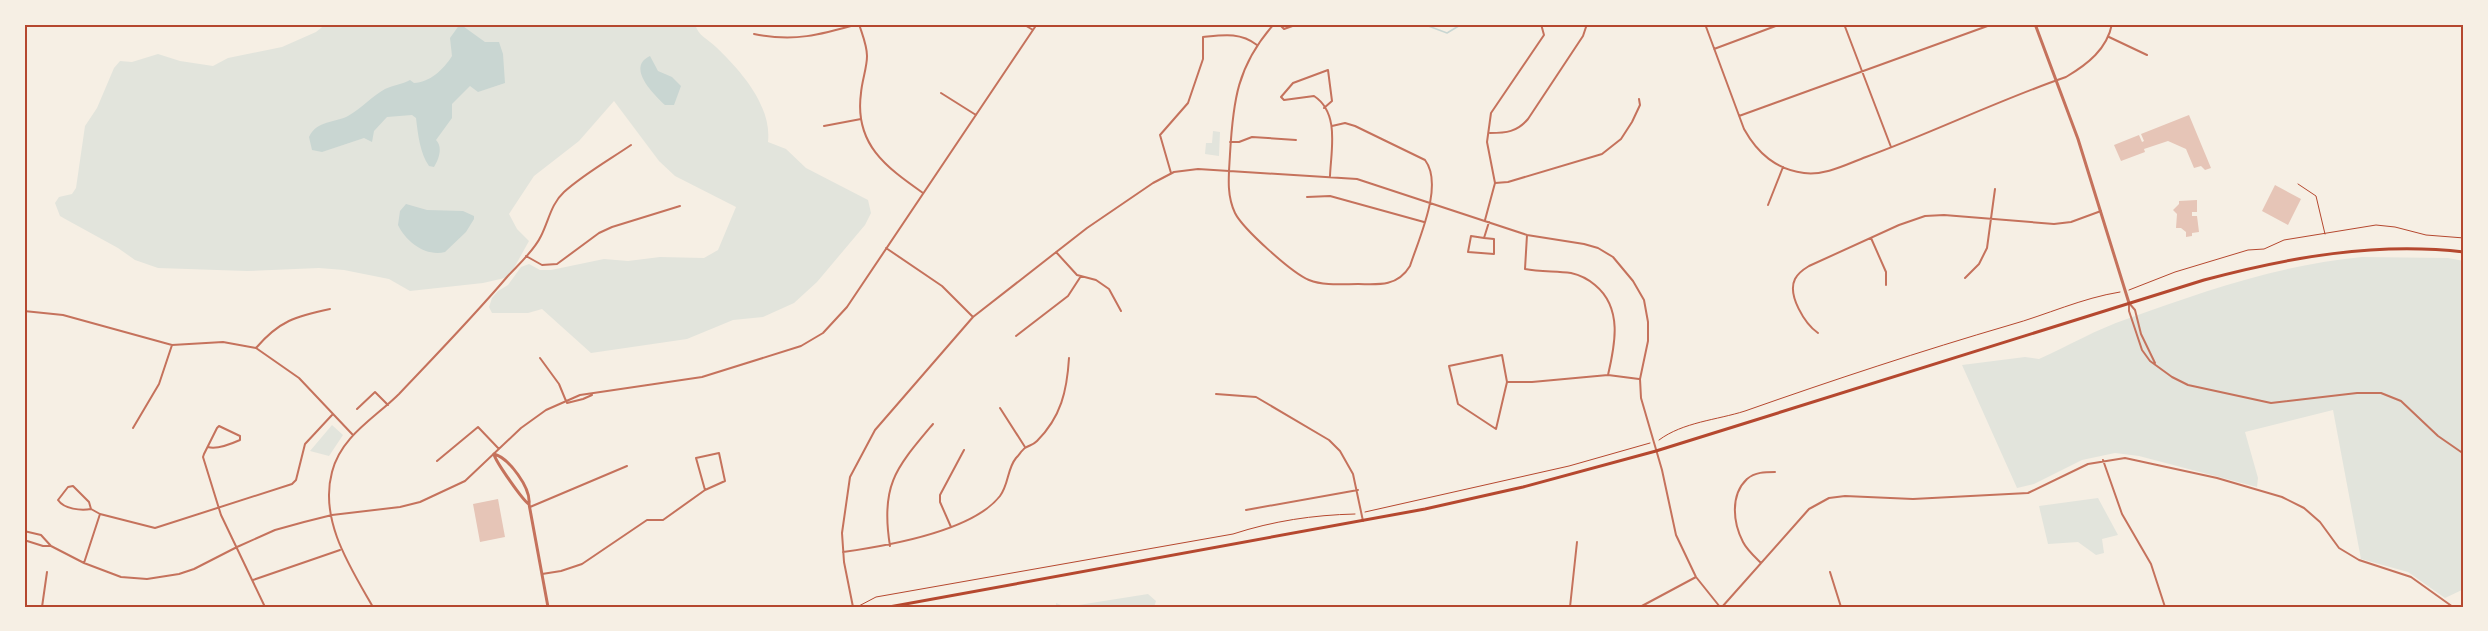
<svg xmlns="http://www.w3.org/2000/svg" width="2488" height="631" font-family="'Noto Serif',serif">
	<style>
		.green { fill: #e2e4dc }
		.water { fill: #c9d6d2 }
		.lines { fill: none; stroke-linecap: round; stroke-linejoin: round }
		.stream { stroke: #c9d6d2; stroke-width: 1.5 }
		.building { fill: #e6c5b7 }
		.path { stroke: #b5482f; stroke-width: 1 }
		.minor { stroke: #c5725c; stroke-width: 2 }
		.tertiary { stroke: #c5725c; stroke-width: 3 }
		.secondary { stroke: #b5482f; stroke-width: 3 }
		.neatline { fill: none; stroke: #b5482f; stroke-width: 2 }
	</style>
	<rect width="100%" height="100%" fill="#f6efe4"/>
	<path class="green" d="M326,24H695C698,36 708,39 716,47C741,71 772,106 768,142L786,149L806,168L868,200L871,213L865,225L817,282L794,303L763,317L733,320L687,339L591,353L542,309L528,313H492L489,307L492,298L498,291L508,285L521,267L529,264L540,270H551L604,259L628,261L660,257L704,258L718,250L736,207L675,176L659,161L614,101L579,141L534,176L509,214L517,229L529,241L509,277L483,283L410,291L389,279L344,270L319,268L247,271L158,268L135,260L118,248L67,220L60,216L55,203L59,197L72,194L76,188L85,126L97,108L114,68L120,61L132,62L158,54L180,61L213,66L228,58L282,47L316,32Z
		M1213,131L1220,132L1219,156L1205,154L1206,143H1212Z
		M2362,257L2448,258L2464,261V589L2445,598L2408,572L2361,559L2333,410L2245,432L2258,478L2257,487L2139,456L2115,453L2082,460L2034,484L2017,488L1962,365L2025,357L2039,359C2068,346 2097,329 2127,319C2204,291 2279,265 2362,257Z
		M332,425L343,435L329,456L310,451Z
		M2098,498L2118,535L2102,539L2104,553L2096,555L2078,542L2048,544L2039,506Z
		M1148,594L1156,601L1154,607H1056V603L1066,607Z"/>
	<path class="water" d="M460,24L485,42H499L503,54L505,83L478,92L470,86L452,104V118L436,140C443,147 439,159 434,167L429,166C420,153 418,135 416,118L412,115L387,117L374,131L372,142L364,138L322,152L312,150L309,137C317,120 335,123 348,116C361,109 372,96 385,89C393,85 404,84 410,80L414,83C429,83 444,69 452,56L450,38Z
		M650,56L658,71L672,77L681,86L674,105H665C653,94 626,67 650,56Z
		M406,204L427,210L463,211L474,216V219L466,232L445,252C426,257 406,242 398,225L400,211Z"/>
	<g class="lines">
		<path class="stream" d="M1423,24L1447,33L1462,24"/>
	</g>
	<path class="building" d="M2189,115L2211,168L2205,170L2201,166L2194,168L2186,149L2168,141L2144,149L2145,152L2121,161L2114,145L2139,135L2142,142L2144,141L2141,134Z
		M2275,185L2301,199L2288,225L2262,211Z
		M2197,200V212H2192V216H2197L2199,232L2192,233V236L2186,237V232L2181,228H2176L2177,214L2173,210L2179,204V201Z
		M498,499L505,537L480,542L473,504Z"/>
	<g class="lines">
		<path class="path" d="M2298,184L2316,196L2325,234
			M2129,290L2175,272L2248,250L2264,249L2284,240L2376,225L2395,227L2426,235L2464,238
			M1659,440C1683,422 1717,420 1745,411C1833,380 1921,351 2010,325C2046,315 2082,298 2120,292
			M1365,512L1569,466L1650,443
			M857,607L876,597L1233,534C1273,521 1313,515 1355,514"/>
		<path class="minor" d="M859,24C862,34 867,45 867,56C867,68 862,80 861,93C854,144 886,167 923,193
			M1023,24L1033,30
			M1274,24C1237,66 1233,101 1230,154C1229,174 1226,194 1235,213C1243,229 1292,273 1309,280C1324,286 1343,284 1358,284C1380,285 1398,286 1410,266C1419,238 1444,185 1425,160L1355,126L1345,123L1332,126
			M1279,24L1284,29L1298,24
			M1705,24L1744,129C1758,154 1776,169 1804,173C1825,176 1847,164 1866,157C1934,132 1999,100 2066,77C2088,64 2107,49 2112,24
			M1844,24L1891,147
			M754,34C794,42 820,35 858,24
			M2109,37L2147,55
			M1714,49L1781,24
			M941,93L976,115
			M1324,108L1332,101L1328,70L1293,83L1281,97L1284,100L1314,96C1340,113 1331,150 1330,176
			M1739,116L1993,24
			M824,126L861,119
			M1490,133C1506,133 1517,132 1528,119L1583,36L1587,24
			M1230,142H1239L1252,137L1296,140
			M1171,173L1160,135L1188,103L1203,59V37C1223,35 1240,32 1257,45
			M1495,183L1508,182L1602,154L1621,139L1632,122L1640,105L1639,99
			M1307,197L1330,196L1424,222
			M1768,205L1783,167
			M1485,220L1495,183L1487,142L1491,113L1544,35L1541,24
			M1527,235L1525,269C1540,272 1555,271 1571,273C1580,275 1588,279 1595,285C1623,308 1615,345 1608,375
			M1484,238L1494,239V254L1468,252L1471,236L1484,238L1489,222
			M1871,238L1886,272V285
			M886,248L942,286L973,317
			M1056,252L1077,275L1096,280L1109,289L1121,311
			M526,256L542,265L557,264L599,233L612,227L680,206
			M1965,278L1979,264L1987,248L1995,189
			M2129,303V311L2142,350L2150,361L2172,377L2188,385L2271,403L2357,393H2381L2401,401L2438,436L2464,454
			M2129,303L2135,310L2141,334L2155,363
			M24,311L63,315L172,345L223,342L256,348L299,378L352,434
			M1818,333C1805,324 1787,295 1795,279C1798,273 1804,269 1809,266L1899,225L1925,216L1944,215L2054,224L2071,222L2101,211
			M1016,336L1068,296L1081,276
			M256,348C279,321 296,316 330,309
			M1502,355L1507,382L1496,429L1458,404L1449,366Z
			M540,358L559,384L566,401
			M1507,382H1532L1608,375L1639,379
			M1216,394L1256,397L1329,440L1340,451L1353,474L1363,521
			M567,403L583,399L592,395
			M1000,408L1025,447
			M357,409L375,392L388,405
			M133,428L159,384L172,345
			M208,447C217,450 231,444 240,440V436L219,426L217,428L204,454L203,457L221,515L265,607
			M2103,460L2122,514L2151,564L2165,607
			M437,461L478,427L499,449
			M530,507L627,466
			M91,509C81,511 64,509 58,500L68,487L73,486L89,502L91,509L100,514
			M1246,510L1358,490
			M951,527L940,502V495L964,450
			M24,531L41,535L51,546L84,563L121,577L147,579L179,574L194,569L237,547L275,530L304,522L332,515L400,507L420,502L465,481L521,428L546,410L580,395L702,377L801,346L823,333L847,307L1037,24
			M24,540L43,546H51
			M890,546C880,485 896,468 933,424
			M843,552C886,546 972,532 1000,496C1009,484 1007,469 1016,458C1019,455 1022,450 1025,448C1030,445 1033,445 1037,441C1061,417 1067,391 1069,358
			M84,563L100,514L155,528L292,484L296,480L305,444L332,415
			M1761,563C1755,557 1747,550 1743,542C1733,523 1730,495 1747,479C1755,472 1765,472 1775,472
			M1830,572L1841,607
			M542,574L561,571L582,564L647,520H663L705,490L725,481L719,453L696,458L705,490
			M253,580L340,550
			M42,607L47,572
			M373,607C350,567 319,520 332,472C341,436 375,418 399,394C435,356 472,318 507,277C518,265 534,251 541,236C549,220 551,204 564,192C584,174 609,160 631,145
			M853,607L844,562L842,533L850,477L875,430L973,317L1087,228L1153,183L1174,172L1198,169L1357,179L1527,235L1584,244L1598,248L1613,257L1633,281L1644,300L1648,322V341L1640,379L1641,398L1662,470L1676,535L1696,577L1720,607
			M1570,607L1577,542
			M1640,607L1696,577
			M1722,607L1809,509L1829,498L1845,496L1913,499L2028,493L2088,464L2125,458L2217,478L2282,497L2304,508L2320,522L2339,548L2359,560L2411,577L2453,607"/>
		<path class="tertiary" d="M2035,24L2078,139L2129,303
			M494,454C509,458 531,488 529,504L548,607
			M494,454C495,461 524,502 529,504"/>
		<path class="secondary" d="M889,607L1425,509L1523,487L1656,451L2204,280C2290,257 2375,242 2464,252"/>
	</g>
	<rect width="2488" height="631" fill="none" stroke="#f6efe4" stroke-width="51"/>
	<rect x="26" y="26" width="2436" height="580" class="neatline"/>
</svg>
